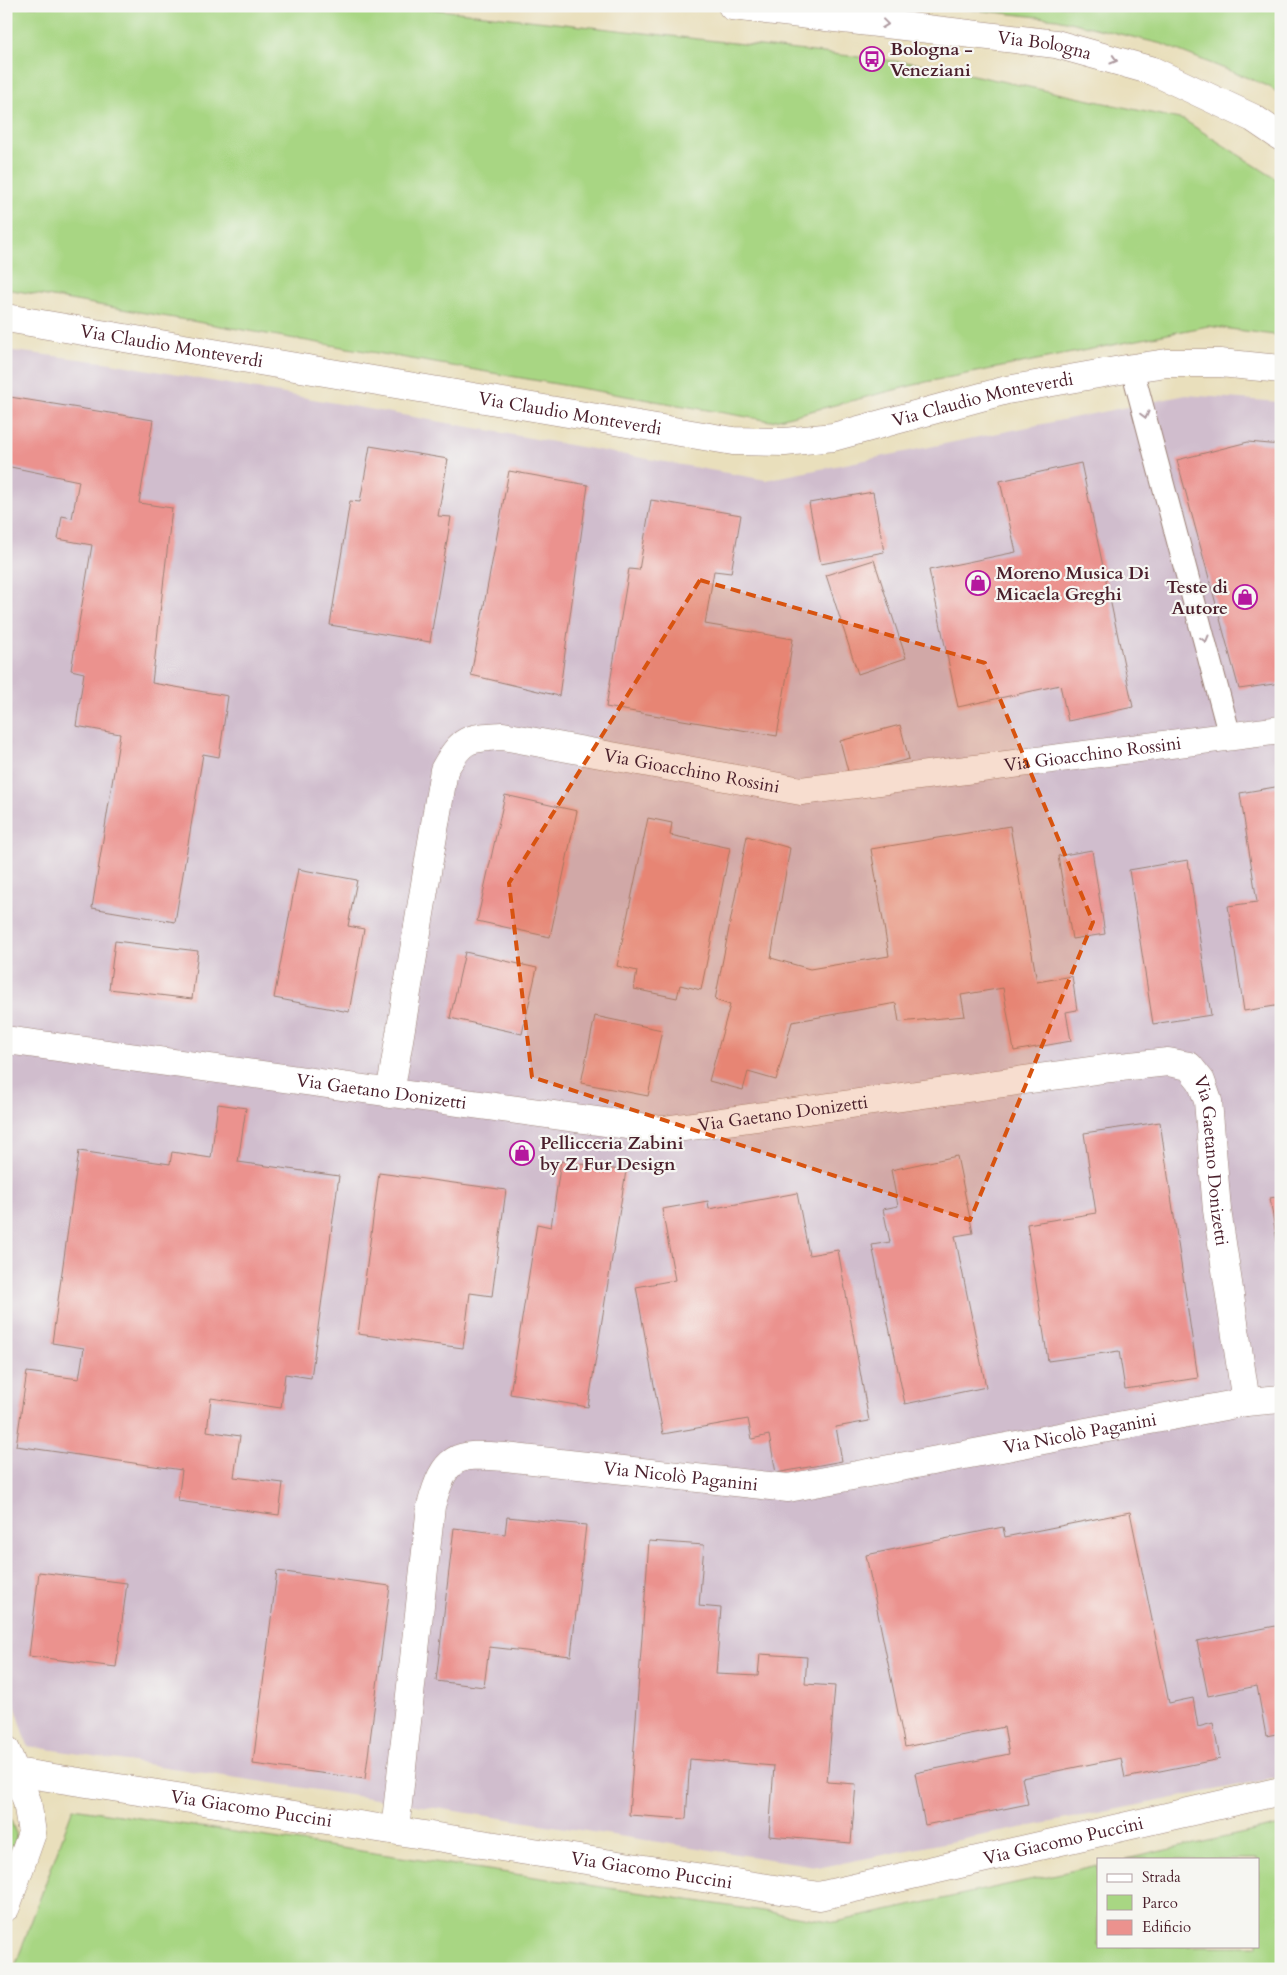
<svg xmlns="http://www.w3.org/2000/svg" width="1287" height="1975" font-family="Cardo,serif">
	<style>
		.industrial { fill: #d0bdcd }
		.green { fill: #a8d683; stroke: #797a57 }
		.building { fill: #eb928e }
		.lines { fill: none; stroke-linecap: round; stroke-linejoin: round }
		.service-casing { stroke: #9a7f74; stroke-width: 24 }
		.minor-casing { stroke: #9a7f74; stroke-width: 29 }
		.tertiary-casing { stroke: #9a7f74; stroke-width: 29 }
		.service { stroke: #fff; stroke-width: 22 }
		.minor { stroke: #fff; stroke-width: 28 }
		.tertiary { stroke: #fff; stroke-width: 28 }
		.oneway { stroke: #ae9aa0 }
		.marked { fill: #d8530f; fill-opacity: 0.2; stroke: #d8530f; stroke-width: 4; stroke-dasharray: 10 6; stroke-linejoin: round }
		.labels { text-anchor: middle; stroke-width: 4.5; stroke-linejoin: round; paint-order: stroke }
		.street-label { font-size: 18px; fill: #4a1f2b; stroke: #f6f6f2 }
		.poi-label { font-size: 18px; font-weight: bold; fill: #4a1f2b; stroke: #f6f6f2; text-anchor: start }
	</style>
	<rect width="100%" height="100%" fill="#f6f6f2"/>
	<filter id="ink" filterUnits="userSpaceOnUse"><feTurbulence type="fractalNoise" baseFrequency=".02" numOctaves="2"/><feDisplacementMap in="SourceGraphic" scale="10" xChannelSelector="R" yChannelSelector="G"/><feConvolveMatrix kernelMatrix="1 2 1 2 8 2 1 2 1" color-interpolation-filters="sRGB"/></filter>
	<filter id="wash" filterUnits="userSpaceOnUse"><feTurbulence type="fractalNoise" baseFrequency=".0096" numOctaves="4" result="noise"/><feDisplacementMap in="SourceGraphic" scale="20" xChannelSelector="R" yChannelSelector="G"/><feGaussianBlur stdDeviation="1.12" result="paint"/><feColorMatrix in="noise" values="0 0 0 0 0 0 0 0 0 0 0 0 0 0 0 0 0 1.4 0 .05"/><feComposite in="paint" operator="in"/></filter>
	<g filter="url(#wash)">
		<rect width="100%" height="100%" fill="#e9dfbc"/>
		<path class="industrial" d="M6,350L111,363L766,480L1186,395L1281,402V1777L822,1867L28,1746L6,1677Z"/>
		<path class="green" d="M6,6H404L921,64L1184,120L1281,182V336L1208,326L926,382L771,421L6,289Z
			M939,6H1281V95L1268,86L1162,44L1057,19Z
			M6,1808L17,1836L6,1864Z
			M73,1808L836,1922L1098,1865V1946H1258V1859H1126L1281,1825V1969H14Z"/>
		<g id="blocks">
			<path class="building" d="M10,397L153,420L139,503L172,508L152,683L228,696L219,757L203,754L175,922L92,908L120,734L76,726L84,673L71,670L92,545L58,539L62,516L72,518L79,481L6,466V422Z
				M1248,442L1281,445V683L1239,689L1177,460Z
				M370,446L448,459L438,516L451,517L430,642L330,625L350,501L360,502Z
				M1081,463L1133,707L1068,721L1060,685L958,707L929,570L1016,552L1000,481Z
				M509,471L588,485L559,696L471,675Z
				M873,492L884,552L821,564L809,503Z
				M651,500L741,515L731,573L714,571L705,624L793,639L777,736L606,707L629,569L639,570Z
				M874,560L906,658L858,674L826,575Z
				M900,725L909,759L849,775L840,741Z
				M1281,786V1005L1244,1011L1228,906L1257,902L1240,793Z
				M505,795L577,811L550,937L477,921Z
				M648,818L672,823L670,835L730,848L701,990L680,985L677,998L634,989L637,971L617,966Z
				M1010,826L1037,982L1072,976L1077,1010L1066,1012L1071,1041L1014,1051L1003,988L961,995L965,1016L899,1022L896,1003L792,1022L776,1080L748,1072L743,1090L709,1081L730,1005L715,1000L747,836L790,848L771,958L810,969L889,956L871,849Z
				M1092,850L1105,934L1072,939L1058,856Z
				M1188,860L1211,1015L1153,1024L1129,870Z
				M298,869L357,880L348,926L364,929L349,1012L274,998Z
				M115,941L198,951L192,999L109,989Z
				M465,952L537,968L522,1034L450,1018Z
				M595,1016L662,1030L648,1096L581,1083Z
				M218,1104L246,1108L238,1162L339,1176L311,1378L285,1374L281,1408L211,1398L207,1431L240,1436L234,1477L283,1483L279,1515L178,1501L182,1470L16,1446L27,1372L79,1379L84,1348L52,1343L79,1151L170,1164L172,1152L211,1158Z
				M1160,1122L1198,1378L1125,1389L1119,1351L1048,1361L1027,1224L1096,1213L1084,1133Z
				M957,1156L973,1233L955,1236L986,1387L905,1404L872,1245L890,1242L883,1209L898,1206L891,1170Z
				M561,1161L626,1171L588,1407L510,1394L537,1224L551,1227Z
				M379,1173L506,1190L492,1296L470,1293L463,1348L358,1334Z
				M797,1193L809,1255L838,1250L869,1421L836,1427L842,1461L776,1473L769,1435L752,1439L748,1419L663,1434L636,1287L675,1280L662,1209L708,1201L709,1209Z
				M1281,1196V1261H1280L1270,1198Z
				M1130,1512L1169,1703L1193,1698L1198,1727L1213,1723L1220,1759L1125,1778L1121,1758L1022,1778L1028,1804L925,1825L915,1773L1009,1754L1004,1727L905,1747L866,1555L1003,1527L1005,1537Z
				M507,1517L586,1525L571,1656L489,1647L484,1687L436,1681L454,1528L505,1534Z
				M649,1541L704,1545L699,1606L721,1608L716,1674L758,1676L760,1654L807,1657L805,1684L835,1686L827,1782L856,1784L851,1843L769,1836L774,1766L690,1759L686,1819L629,1815Z
				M277,1571L390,1586L365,1779L253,1764Z
				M39,1572L127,1583L116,1667L29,1656Z
				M1281,1625V1733L1266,1736L1257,1686L1208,1696L1197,1641Z"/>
		</g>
	</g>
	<g filter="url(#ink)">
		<use href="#blocks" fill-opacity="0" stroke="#9a7f74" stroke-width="1"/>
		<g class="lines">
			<defs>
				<path id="service" d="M1132,368L1230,737"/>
				<g id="minor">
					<path id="s1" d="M6,318L733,441L785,442L833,437L1007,390L1132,368L1167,363H1220L1281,369"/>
					<path id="s2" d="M6,1040L663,1130L1111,1068L1168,1062L1189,1066L1201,1081L1208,1101L1217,1210L1246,1402"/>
					<path id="s3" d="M390,1094L444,770C462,738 467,738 503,736L801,791L1281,730"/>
					<path d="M6,1750L27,1801L32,1833L6,1907"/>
					<path id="s4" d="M15,1772L819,1896L1281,1791"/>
					<path id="s5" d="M395,1830L431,1506C445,1455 455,1453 505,1457L788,1488L1246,1402L1281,1399"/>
				</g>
				<g id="tertiary">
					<path id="s6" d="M732,6L1056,44L1153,71L1253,118L1281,137"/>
				</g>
			</defs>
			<use href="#service" class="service-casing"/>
			<use href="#minor" class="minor-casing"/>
			<use href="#tertiary" class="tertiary-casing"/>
			<use href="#service" class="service"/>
			<use href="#minor" class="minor"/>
			<use href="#tertiary" class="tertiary"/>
		</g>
		<defs><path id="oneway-chevron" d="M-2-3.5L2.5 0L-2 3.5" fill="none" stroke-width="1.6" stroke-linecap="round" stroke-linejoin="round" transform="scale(1.25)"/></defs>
		<g class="oneway">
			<use href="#oneway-chevron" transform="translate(885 24) rotate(7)"/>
			<use href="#oneway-chevron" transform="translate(1114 60) rotate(16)"/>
			<use href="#oneway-chevron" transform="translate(1145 415) rotate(75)"/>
			<use href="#oneway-chevron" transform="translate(1205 639) rotate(75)"/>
		</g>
	</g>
	<path class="marked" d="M700,580L985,663L1093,922L970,1220L532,1077L509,883Z"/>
	<defs>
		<symbol id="bus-ring" viewBox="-11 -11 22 22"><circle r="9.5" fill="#f6f6f2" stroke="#b5179e" stroke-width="1.5"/><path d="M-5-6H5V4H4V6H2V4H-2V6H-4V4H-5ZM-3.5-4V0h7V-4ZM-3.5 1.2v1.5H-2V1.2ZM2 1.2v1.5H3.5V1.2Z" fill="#b5179e"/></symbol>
		<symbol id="shop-ring" viewBox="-11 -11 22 22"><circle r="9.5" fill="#f6f6f2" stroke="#b5179e" stroke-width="1.5"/><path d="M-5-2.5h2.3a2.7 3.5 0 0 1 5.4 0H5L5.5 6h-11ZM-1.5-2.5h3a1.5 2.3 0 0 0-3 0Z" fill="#b5179e"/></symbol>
	</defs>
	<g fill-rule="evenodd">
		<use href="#bus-ring" x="858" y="45" width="28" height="28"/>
		<use href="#shop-ring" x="964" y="569" width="28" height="28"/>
		<use href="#shop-ring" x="1231" y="583" width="28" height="28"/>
		<use href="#shop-ring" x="508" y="1139" width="28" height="28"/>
	</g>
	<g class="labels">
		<g class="street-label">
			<text dy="6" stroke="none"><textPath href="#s6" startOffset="315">Via Bologna</textPath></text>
			<text dy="6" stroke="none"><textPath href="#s1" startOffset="168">Via Claudio Monteverdi</textPath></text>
			<text dy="6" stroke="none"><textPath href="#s1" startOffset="992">Via Claudio Monteverdi</textPath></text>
			<text dy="6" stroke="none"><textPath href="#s1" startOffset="572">Via Claudio Monteverdi</textPath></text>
			<text dy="6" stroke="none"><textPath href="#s3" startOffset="999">Via Gioacchino Rossini</textPath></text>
			<text dy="6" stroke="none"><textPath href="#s3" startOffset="594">Via Gioacchino Rossini</textPath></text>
			<text dy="6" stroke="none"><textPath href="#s2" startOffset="379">Via Gaetano Donizetti</textPath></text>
			<text dy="6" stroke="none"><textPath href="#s2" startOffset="784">Via Gaetano Donizetti</textPath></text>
			<text dy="6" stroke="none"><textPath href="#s2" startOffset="1294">Via Gaetano Donizetti</textPath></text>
			<text dy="6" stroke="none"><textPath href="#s5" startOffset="1011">Via Nicolò Paganini</textPath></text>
			<text dy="6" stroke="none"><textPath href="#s5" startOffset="606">Via Nicolò Paganini</textPath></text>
			<text dy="6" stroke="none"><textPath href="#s4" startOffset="239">Via Giacomo Puccini</textPath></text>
			<text dy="6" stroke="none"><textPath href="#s4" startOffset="1064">Via Giacomo Puccini</textPath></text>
			<text dy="6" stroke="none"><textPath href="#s4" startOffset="644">Via Giacomo Puccini</textPath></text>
		</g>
		<g class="poi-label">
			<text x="890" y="55">Bologna -<tspan x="890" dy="21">Veneziani</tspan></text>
			<text x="996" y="579">Moreno Musica Di<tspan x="996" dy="21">Micaela Greghi</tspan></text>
			<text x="1228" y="593" text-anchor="end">Teste di<tspan x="1228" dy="21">Autore</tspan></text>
			<text x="540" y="1149">Pellicceria Zabini<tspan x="540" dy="21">by Z Fur Design</tspan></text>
		</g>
	</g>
	<rect width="1287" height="1975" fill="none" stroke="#f6f6f2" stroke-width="25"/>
	<rect x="1097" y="1858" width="162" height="90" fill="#f6f6f2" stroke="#b1a0a2"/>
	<rect x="1107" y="1874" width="25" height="8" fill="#ffffff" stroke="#b1a0a2"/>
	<text x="1142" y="1882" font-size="15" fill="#4a1f2b">Strada</text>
	<rect x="1107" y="1895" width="25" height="15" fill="#a8d683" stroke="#b1a0a2"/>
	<text x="1142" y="1908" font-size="15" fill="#4a1f2b">Parco</text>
	<rect x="1107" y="1920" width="25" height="15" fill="#eb928e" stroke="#b1a0a2"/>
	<text x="1142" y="1932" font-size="15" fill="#4a1f2b">Edificio</text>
</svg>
